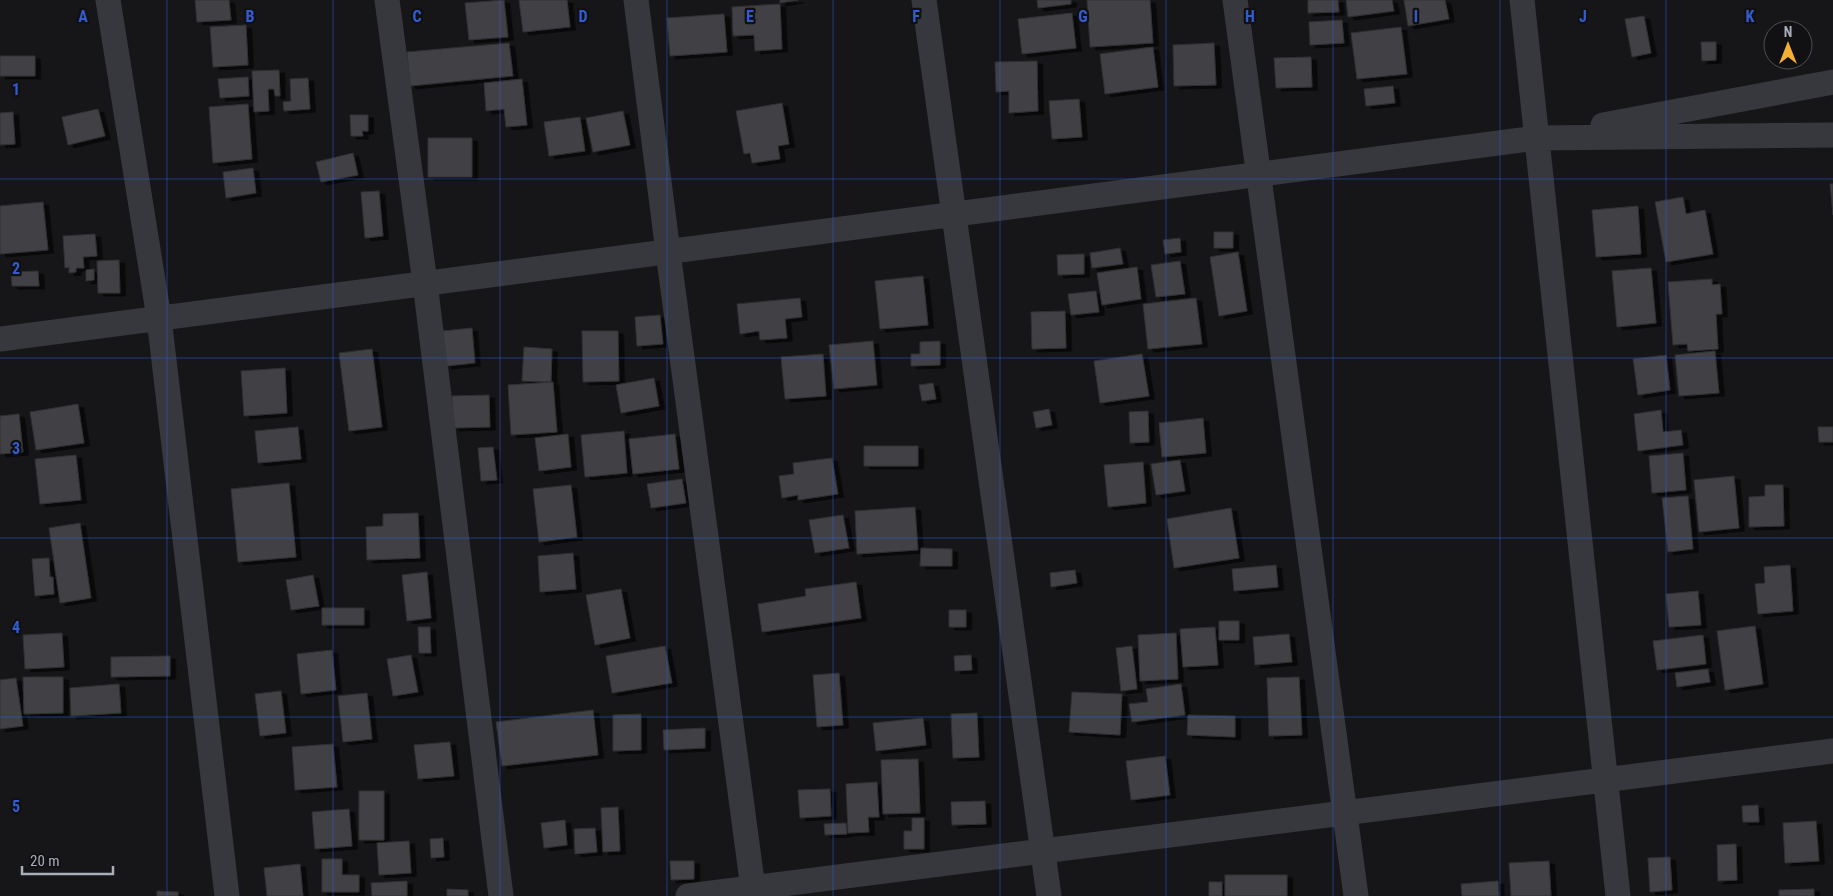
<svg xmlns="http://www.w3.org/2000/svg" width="1833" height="896" font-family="'Roboto Condensed',sans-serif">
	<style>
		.building { fill: #404145; stroke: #303034; filter: url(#shadow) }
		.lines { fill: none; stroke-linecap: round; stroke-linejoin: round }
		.street { stroke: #37383d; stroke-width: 25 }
		.grid { fill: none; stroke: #325cd3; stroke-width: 1; stroke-opacity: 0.55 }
		.grid-label { font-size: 16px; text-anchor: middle; font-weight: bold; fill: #325cd3; stroke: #111113; stroke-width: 4.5; stroke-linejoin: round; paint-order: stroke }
	</style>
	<defs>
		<filter id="shadow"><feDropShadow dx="5.5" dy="3" stdDeviation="0" flood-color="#0009"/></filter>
	</defs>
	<rect width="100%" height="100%" fill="#161618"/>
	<path class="building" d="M195,0H229L231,20L197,22Z
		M504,0L508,37L469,40L465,3Z
		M519,0H567L570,27L523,32Z
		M780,0H798L780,3Z
		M1037,0H1071V4L1038,8Z
		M1087,0H1150L1153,43L1090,47Z
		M1308,0H1338L1339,12L1308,13Z
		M1346,0H1392L1394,11L1348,17Z
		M1404,0H1445L1449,19L1408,26Z
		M780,4L782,49L755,51L754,35L733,36L732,7Z
		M1072,13L1076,48L1022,54L1018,19Z
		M724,14L727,52L670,56L667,18Z
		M1644,16L1651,53L1632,57L1625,19Z
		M1342,20L1344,43L1310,45L1309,22Z
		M246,25L248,65L213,67L210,27Z
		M1401,27L1407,74L1357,79L1351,33Z
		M1701,42H1716V60L1702,61Z
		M509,43L513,76L410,86L407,52Z
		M1214,43L1216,85L1174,86L1173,45Z
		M1153,47L1158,87L1105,94L1100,54Z
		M0,56H35V76H0Z
		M1311,57L1312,87L1276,88L1274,58Z
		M1037,61L1038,111L1009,113V91L996,92L995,62Z
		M279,70L280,96H275L274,89H268L269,111L254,112L252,71Z
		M248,77L249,96L220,98L218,79Z
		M308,78L310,109L284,111L283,102L291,101L290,79Z
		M522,79L527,125L506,127L504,109L486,111L484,83Z
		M1393,86L1395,103L1366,106L1364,89Z
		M1079,99L1082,137L1052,139L1049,101Z
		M782,103L789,144L778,146L780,159L752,163L750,153L744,154L736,111Z
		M248,104L252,159L213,163L209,107Z
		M98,109L105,136L68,145L62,117Z
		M623,111L630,145L593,152L586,118Z
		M13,112L15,144L0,145V113Z
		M350,115H368V131H362L363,136H351Z
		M580,117L585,151L549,156L544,122Z
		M428,138H472V177H428Z
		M353,153L358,175L321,182L316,162Z
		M253,168L256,193L226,198L223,172Z
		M1830,184H1833V215Z
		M379,191L383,236L365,238L361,192Z
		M1683,197L1686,214L1705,210L1713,254L1666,262L1655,202Z
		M43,202L48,250L0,254V206Z
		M1638,206L1641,254L1596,257L1592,210Z
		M1214,232H1233V248H1214Z
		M95,234L97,256L83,257L84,268H76V272L69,273V267L65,268L63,236Z
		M1180,238L1181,252L1165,254L1163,240Z
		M1120,248L1123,264L1092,268L1090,253Z
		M1238,252L1247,311L1219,316L1210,257Z
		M1084,254V274L1058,275L1057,255Z
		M119,260L120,293H98L97,261Z
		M1180,261L1185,294L1156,297L1151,265Z
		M1137,267L1141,299L1102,305L1097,273Z
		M1651,268L1656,323L1617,327L1612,271Z
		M94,269V280L86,281V270Z
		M38,271L39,286H12L11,272Z
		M923,276L928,325L880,329L875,281Z
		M1712,279V285L1720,284L1722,314H1716L1718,349L1688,351L1687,344L1673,345L1668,282Z
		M1096,291L1099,312L1071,315L1068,294Z
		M800,298L802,317L785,319L787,338L760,340L759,331L740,334L737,304Z
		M1196,298L1202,344L1148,349L1143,304Z
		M1065,311L1066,348L1032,349L1031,312Z
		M660,315L663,344L637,346L635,317Z
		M472,328L475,363L446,366L443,331Z
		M582,331H618L619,381L583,382Z
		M873,341L877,385L834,389L829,345Z
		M940,341V365L911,366V354H920V342Z
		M524,347L552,349L551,382L522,381Z
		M372,349L382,427L349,431L339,353Z
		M1715,351L1719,393L1679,396L1675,355Z
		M823,354L826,396L785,399L781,357Z
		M1142,354L1149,396L1100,403L1094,361Z
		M1666,355L1670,390L1638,395L1633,359Z
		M285,368L287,413L244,416L241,371Z
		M654,378L659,406L621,413L616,385Z
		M553,382L557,432L511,435L508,385Z
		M933,383L936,399L922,401L919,385Z
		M489,395L490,427L453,428L452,396Z
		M78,404L84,443L36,450L30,412Z
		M1049,409L1052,425L1036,428L1033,412Z
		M1661,410L1663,432L1681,430L1683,445L1638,451L1634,414Z
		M1148,411L1149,442L1130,443L1129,412Z
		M19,414L23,452L0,454V416Z
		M1203,418L1206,453L1162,457L1159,423Z
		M298,427L301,459L258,463L255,431Z
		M1818,427H1833V442H1819Z
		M624,431L627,473L585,477L581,435Z
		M568,434L571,467L539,471L535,438Z
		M675,434L679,469L633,474L629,439Z
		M864,446H918V466H864Z
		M493,447L497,480L481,481L478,448Z
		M1683,453L1686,490L1652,493L1649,456Z
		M76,455L81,500L40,504L35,459Z
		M832,458L838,494L798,500V495L782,498L779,476L794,474L793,463Z
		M1180,460L1185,491L1156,495L1151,464Z
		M1143,462L1146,503L1108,507L1104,465Z
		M1734,476L1739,528L1699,532L1694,480Z
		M682,479L686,503L651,508L647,484Z
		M289,483L296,557L238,562L231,489Z
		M571,485L577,537L539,542L533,489Z
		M1765,485H1783L1784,526L1749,527V497L1765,496Z
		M1688,496L1693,549L1668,552L1662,498Z
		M915,507L918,550L857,554L855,511Z
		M1231,508L1239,558L1174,568L1167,519Z
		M418,513L420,558L367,560L366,527L383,526V514Z
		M843,515L849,548L815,553L809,520Z
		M80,523L91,598L60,603L49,528Z
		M921,548L952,549V566H920Z
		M573,553L576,589L540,592L538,556Z
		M49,558L50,577H53L54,594L35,596L32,559Z
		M1276,565L1278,587L1234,591L1232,569Z
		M1790,565L1793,611L1758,614L1755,584L1765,583L1764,567Z
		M1075,570L1077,583L1051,587L1050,573Z
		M427,572L431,618L407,621L402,575Z
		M313,575L319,606L291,610L286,580Z
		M856,582L861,618L762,632L758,604L806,596L805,589Z
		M621,589L630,638L595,645L586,595Z
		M1698,591L1701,625L1669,627L1666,594Z
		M322,608H364V625H322Z
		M949,610H966V627H949Z
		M1219,621H1239V640H1219Z
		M1755,626L1763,684L1725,690L1717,631Z
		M418,627H430L431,653H419Z
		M1215,627L1218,665L1183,667L1180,629Z
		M62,633L64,667L25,669L23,635Z
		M1176,633L1178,679L1140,681L1138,635Z
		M1289,634L1292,662L1255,665L1253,637Z
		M1703,635L1706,664L1657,670L1653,641Z
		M665,646L672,683L612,693L606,656Z
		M1132,646L1137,689L1121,691L1116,648Z
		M332,650L336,690L301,694L297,654Z
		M411,655L418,692L393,696L387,659Z
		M971,655L972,670L955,671L954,656Z
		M170,656V676L111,677V657Z
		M1708,669L1710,682L1677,687L1675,673Z
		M839,673L843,725L817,727L813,675Z
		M23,677H63V713L24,714Z
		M1299,677L1302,735L1269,736L1267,678Z
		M16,678L23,726L0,729V680Z
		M119,684L121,713L71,716L70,688Z
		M1181,684L1185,715L1132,722L1129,704L1148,702L1146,689Z
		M281,691L286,733L260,736L255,694Z
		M1072,692L1122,694L1120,735L1069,732Z
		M367,693L372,739L343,742L338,696Z
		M593,710L598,755L502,766L496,722Z
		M977,713L979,757L953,758L951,714Z
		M641,714V750L613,751V715Z
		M1188,715L1235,716V737L1187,735Z
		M923,718L926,745L876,751L873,723Z
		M705,728V748L664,750L663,730Z
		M450,742L454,776L418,779L414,745Z
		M333,744L337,787L295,790L292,747Z
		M1165,756L1170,795L1131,800L1126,761Z
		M918,759L920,813L883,814L881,760Z
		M877,782L879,817H868L869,832L848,833L846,784Z
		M830,789L831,816L800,818L798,790Z
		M359,791H384V840H359Z
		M985,801L986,824L952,825L951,802Z
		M1758,805L1759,822H1743L1742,806Z
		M618,807L620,851L603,852L601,808Z
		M349,809L352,846L315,849L312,812Z
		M912,818H924V849H904V831H912Z
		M565,820L567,845L544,848L541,823Z
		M1816,821L1819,861L1785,863L1783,823Z
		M846,823L847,834L825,835L824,824Z
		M595,828L597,852L575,854L574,829Z
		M443,838L444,857L431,858L430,839Z
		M409,841L411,873L379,875L377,843Z
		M1736,844L1737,880L1718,881L1717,845Z
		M1670,857L1672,890L1650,892L1648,858Z
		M322,859H342V875H359V892H322Z
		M670,861H694V879L671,880Z
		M1549,861L1551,896H1511L1509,863Z
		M300,864L303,896H267L264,868Z
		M1225,875H1287V896H1225Z
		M407,881V896H372L371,883Z
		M1498,881L1499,896H1462L1461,884Z
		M1209,882H1222V896H1209Z
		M447,889L468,890V896H447Z
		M1814,889V896H1779V890Z
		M157,891L178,892V896H157Z"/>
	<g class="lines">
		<path class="street" d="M108,0L159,318L227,896
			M387,0L425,283L501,896
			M636,0L668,252L754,896
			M924,0L1049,896
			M1235,0L1356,896
			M1522,0L1618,896
			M1603,125L1833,82
			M0,339L1537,138L1833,135
			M688,896L1833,751"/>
	</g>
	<path class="grid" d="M167,0V896M333,0V896M500,0V896M667,0V896M833,0V896M1000,0V896M1166,0V896M1333,0V896M1500,0V896M1666,0V896M0,179H1833M0,358H1833M0,538H1833M0,717H1833"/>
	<g class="grid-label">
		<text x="83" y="22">A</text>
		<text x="250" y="22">B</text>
		<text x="417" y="22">C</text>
		<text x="583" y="22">D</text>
		<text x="750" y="22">E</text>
		<text x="916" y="22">F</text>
		<text x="1083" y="22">G</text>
		<text x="1250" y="22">H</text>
		<text x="1416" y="22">I</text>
		<text x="1583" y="22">J</text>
		<text x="1750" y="22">K</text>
		<text x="16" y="95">1</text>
		<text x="16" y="274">2</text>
		<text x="16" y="454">3</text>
		<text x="16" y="633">4</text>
		<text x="16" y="812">5</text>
	</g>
	<g transform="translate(1788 45)"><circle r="24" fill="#111113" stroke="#4d4f55"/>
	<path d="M0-4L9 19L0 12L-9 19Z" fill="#f2b134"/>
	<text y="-8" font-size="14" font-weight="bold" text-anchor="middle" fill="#a8adb8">N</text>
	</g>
	<path d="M22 866v8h91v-8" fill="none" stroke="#a8adb8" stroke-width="2.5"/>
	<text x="30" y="866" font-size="15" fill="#a8adb8" stroke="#111113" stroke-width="4" paint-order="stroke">20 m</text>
</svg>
